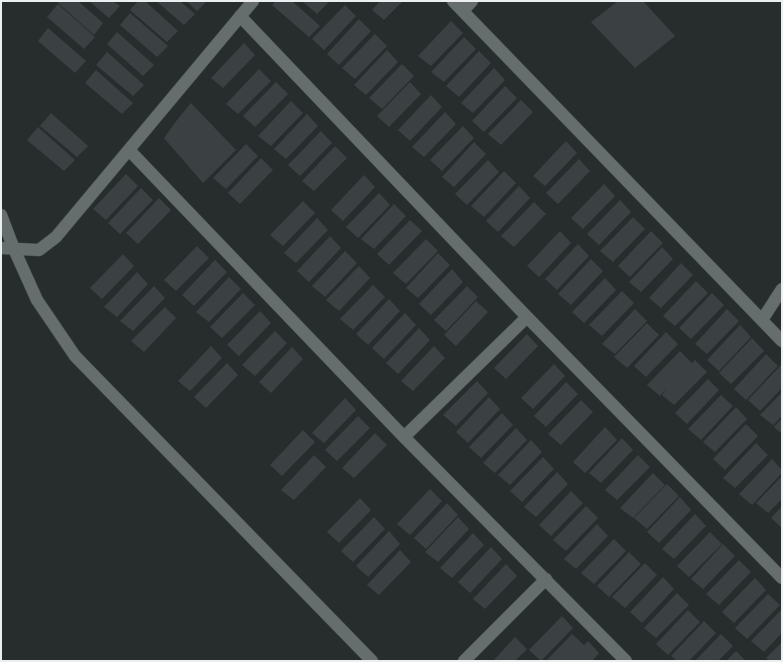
<svg xmlns="http://www.w3.org/2000/svg" width="783" height="662" font-family="Mulish,sans-serif">
	<style>
		.building { fill: #3b4142 }
		.lines { fill: none; stroke-linecap: round; stroke-linejoin: round }
		.minor-casing { stroke: #45494a; stroke-width: 13 }
		.minor { stroke: #666d6d; stroke-width: 12 }
	</style>
	<rect width="100%" height="100%" fill="#272d2d"/>
	<path class="building" d="M56,1H78L103,23L94,35Z
		M89,1H113L120,6L109,18Z
		M138,1H145L178,31L167,42L130,10Z
		M156,1H180L195,14L184,25Z
		M186,1H207L197,11Z
		M276,1H292L320,26L309,37L272,5Z
		M302,1H326L328,3L317,14Z
		M380,1H403L384,20L372,10Z
		M618,1H643L675,36L635,68L591,22Z
		M58,4L95,37L84,49L47,17Z
		M345,5L356,16L324,50L312,39Z
		M130,13L168,46L157,57L120,25Z
		M359,19L371,31L339,65L327,54Z
		M451,21L463,33L431,66L418,56Z
		M48,28L86,61L75,73L38,41Z
		M117,32L154,65L143,76L107,44Z
		M375,34L387,46L355,79L342,68Z
		M464,37L476,49L444,82L431,72Z
		M244,43L255,55L223,88L211,78Z
		M387,50L398,62L366,95L354,85Z
		M479,51L491,63L459,97L446,86Z
		M107,52L144,85L133,96L96,65Z
		M402,64L414,76L382,109L369,98Z
		M494,68L505,80L473,113L461,103Z
		M259,69L271,81L238,114L226,104Z
		M96,70L133,103L122,114L85,83Z
		M276,82L288,94L255,127L243,116Z
		M410,82L421,94L389,127L377,116Z
		M505,86L517,98L484,132L472,121Z
		M431,95L442,107L410,141L398,130Z
		M521,100L533,112L501,145L488,134Z
		M291,101L303,113L271,146L258,136Z
		M191,103L236,150L203,183L164,138L177,120Z
		M445,112L456,124L424,157L412,147Z
		M51,113L88,146L77,157L40,126Z
		M307,114L318,126L286,159L274,149Z
		M463,126L474,138L442,171L430,160Z
		M38,127L75,160L64,171L27,140Z
		M321,131L332,143L300,176L288,165Z
		M566,141L577,153L545,186L533,176Z
		M474,142L486,154L454,187L442,177Z
		M246,144L258,156L226,189L213,178Z
		M335,146L347,158L314,191L302,181Z
		M261,158L273,170L240,204L228,193Z
		M579,159L590,171L558,204L546,193Z
		M488,160L499,172L467,205L455,194Z
		M504,171L516,183L484,217L471,206Z
		M126,174L138,186L106,220L93,209Z
		M364,175L375,187L343,221L331,210Z
		M604,184L615,196L583,229L571,218Z
		M519,186L530,198L498,232L486,221Z
		M141,188L153,200L120,234L108,223Z
		M379,193L390,205L358,238L346,227Z
		M159,198L171,210L138,244L126,233Z
		M620,200L631,212L599,245L587,234Z
		M303,201L315,213L283,246L270,235Z
		M534,202L546,214L514,247L501,236Z
		M394,204L406,216L374,249L361,239Z
		M633,217L645,229L613,262L600,251Z
		M317,218L328,230L296,263L284,253Z
		M410,220L422,231L389,265L377,254Z
		M560,231L571,243L539,277L527,266Z
		M651,231L663,243L630,277L618,266Z
		M330,236L341,248L309,282L297,271Z
		M426,239L438,251L406,284L393,273Z
		M578,244L589,256L557,290L545,279Z
		M197,246L209,258L176,291L164,280Z
		M662,247L673,259L641,292L629,282Z
		M345,251L357,263L325,297L312,286Z
		M438,253L450,265L418,298L406,288Z
		M123,254L134,266L102,299L90,288Z
		M591,259L603,271L571,305L558,294Z
		M215,260L227,272L194,306L182,295Z
		M681,263L693,275L661,308L649,298Z
		M359,266L370,278L339,311L326,300Z
		M452,269L463,282L431,315L419,304Z
		M137,272L148,284L117,317L104,307Z
		M229,277L241,289L209,322L196,312Z
		M605,278L616,290L584,323L572,312Z
		M696,281L708,293L675,326L663,316Z
		M373,285L385,297L353,330L340,319Z
		M154,286L165,298L133,331L120,321Z
		M467,286L478,297L446,331L434,320Z
		M622,291L634,303L602,336L589,325Z
		M243,293L255,305L222,338L210,327Z
		M712,293L724,305L691,339L679,328Z
		M389,299L400,311L368,345L356,334Z
		M476,301L488,312L456,346L444,335Z
		M165,307L176,318L144,352L131,341Z
		M635,309L647,321L615,354L602,344Z
		M727,309L739,321L707,354L695,344Z
		M260,311L271,323L239,356L227,345Z
		M405,313L416,325L384,359L372,348Z
		M647,323L659,335L627,368L614,357Z
		M740,325L751,337L719,371L707,360Z
		M419,328L430,340L398,374L386,363Z
		M275,331L287,343L255,376L242,365Z
		M666,332L678,344L646,377L634,366Z
		M527,334L538,346L506,379L494,368Z
		M752,338L764,351L731,384L719,373Z
		M211,346L222,358L190,391L178,381Z
		M434,346L445,358L413,391L401,381Z
		M292,347L303,359L271,393L259,382Z
		M680,351L692,363L695,360L707,372L674,405L662,395L667,388L660,396L647,385Z
		M766,354L778,366L746,400L734,389Z
		M227,363L238,375L206,408L194,397Z
		M554,364L565,376L533,409L521,398Z
		M781,365L782,366V388L760,411L748,400Z
		M708,379L719,390L687,424L675,413Z
		M477,381L488,393L456,426L443,415Z
		M566,382L578,394L546,427L534,416Z
		M782,392V416L773,425L760,415Z
		M721,395L733,406L701,440L688,429Z
		M489,397L500,409L468,443L456,432Z
		M345,398L356,410L324,443L312,433Z
		M581,400L593,412L561,445L548,434Z
		M736,407L747,419L715,452L703,442Z
		M502,413L513,425L481,458L469,447Z
		M358,416L370,428L337,461L325,450Z
		M782,418V434L774,427Z
		M746,424L758,436L725,470L713,459Z
		M605,427L617,440L585,473L573,462Z
		M516,428L527,440L495,473L483,463Z
		M303,430L315,442L282,476L270,465Z
		M375,433L387,445L354,478L342,468Z
		M622,438L633,450L601,483L589,473Z
		M531,440L542,452L510,485L498,475Z
		M756,443L768,455L735,488L723,478Z
		M314,455L326,467L294,500L281,490Z
		M638,455L650,467L617,500L605,490Z
		M543,457L554,469L522,502L510,491Z
		M772,459L782,470V473L752,505L739,494Z
		M557,472L568,484L536,517L524,507Z
		M653,473L665,485L633,518L620,508Z
		M782,476V499L768,513L756,503Z
		M667,484L679,496L647,529L634,518Z
		M430,489L442,501L410,535L397,524Z
		M571,491L583,503L551,536L539,525Z
		M680,497L691,510L659,543L647,532Z
		M360,498L371,510L339,543L327,532Z
		M447,503L458,515L426,549L414,538Z
		M586,506L598,518L566,551L553,540Z
		M782,506V528L771,518Z
		M695,514L706,526L674,559L662,549Z
		M374,517L385,529L353,562L341,551Z
		M458,517L469,529L438,562L425,552Z
		M597,524L608,536L576,569L564,559Z
		M389,531L400,544L368,577L356,566Z
		M710,532L722,544L689,577L677,566Z
		M473,533L484,545L452,578L440,568Z
		M614,539L626,551L594,584L581,573Z
		M723,544L735,556L703,589L691,579Z
		M491,547L502,559L470,593L458,582Z
		M400,550L411,562L379,595L367,585Z
		M629,552L641,564L609,597L597,586Z
		M739,560L751,572L719,605L706,594Z
		M645,563L657,575L625,608L612,597Z
		M506,564L517,576L485,609L473,599Z
		M663,577L674,589L642,623L630,612Z
		M755,578L766,590L734,623L722,612Z
		M677,593L689,605L656,638L644,628Z
		M768,594L780,605L747,639L735,628Z
		M782,609V633L764,652L751,641Z
		M688,610L700,622L668,655L656,644Z
		M562,616L573,628L541,661L529,650Z
		M704,621L716,633L689,661H677L671,656Z
		M572,634L584,645L588,641L599,653L592,661H546Z
		M721,634L733,646L718,661H695Z
		M515,637L527,649L515,661H493Z
		M782,642V661H770L766,658Z
		M736,651L746,661H726Z"/>
	<g class="lines">
		<defs>
			<path id="minor" d="M453,1L782,341
				M463,11L472,1
				M240,16L527,317L782,578
				M129,150L404,437L626,661
				M1,215L14,249L37,300L75,356L372,661
				M1,248L39,250L56,237L253,1
				M762,320L782,289
				M404,437L527,317
				M464,661L546,579"/>
		</defs>
		<use href="#minor" class="minor-casing"/>
		<use href="#minor" class="minor"/>
	</g>
	<rect width="783" height="662" fill="none" stroke="#ebeff0" stroke-width="4"/>
</svg>
